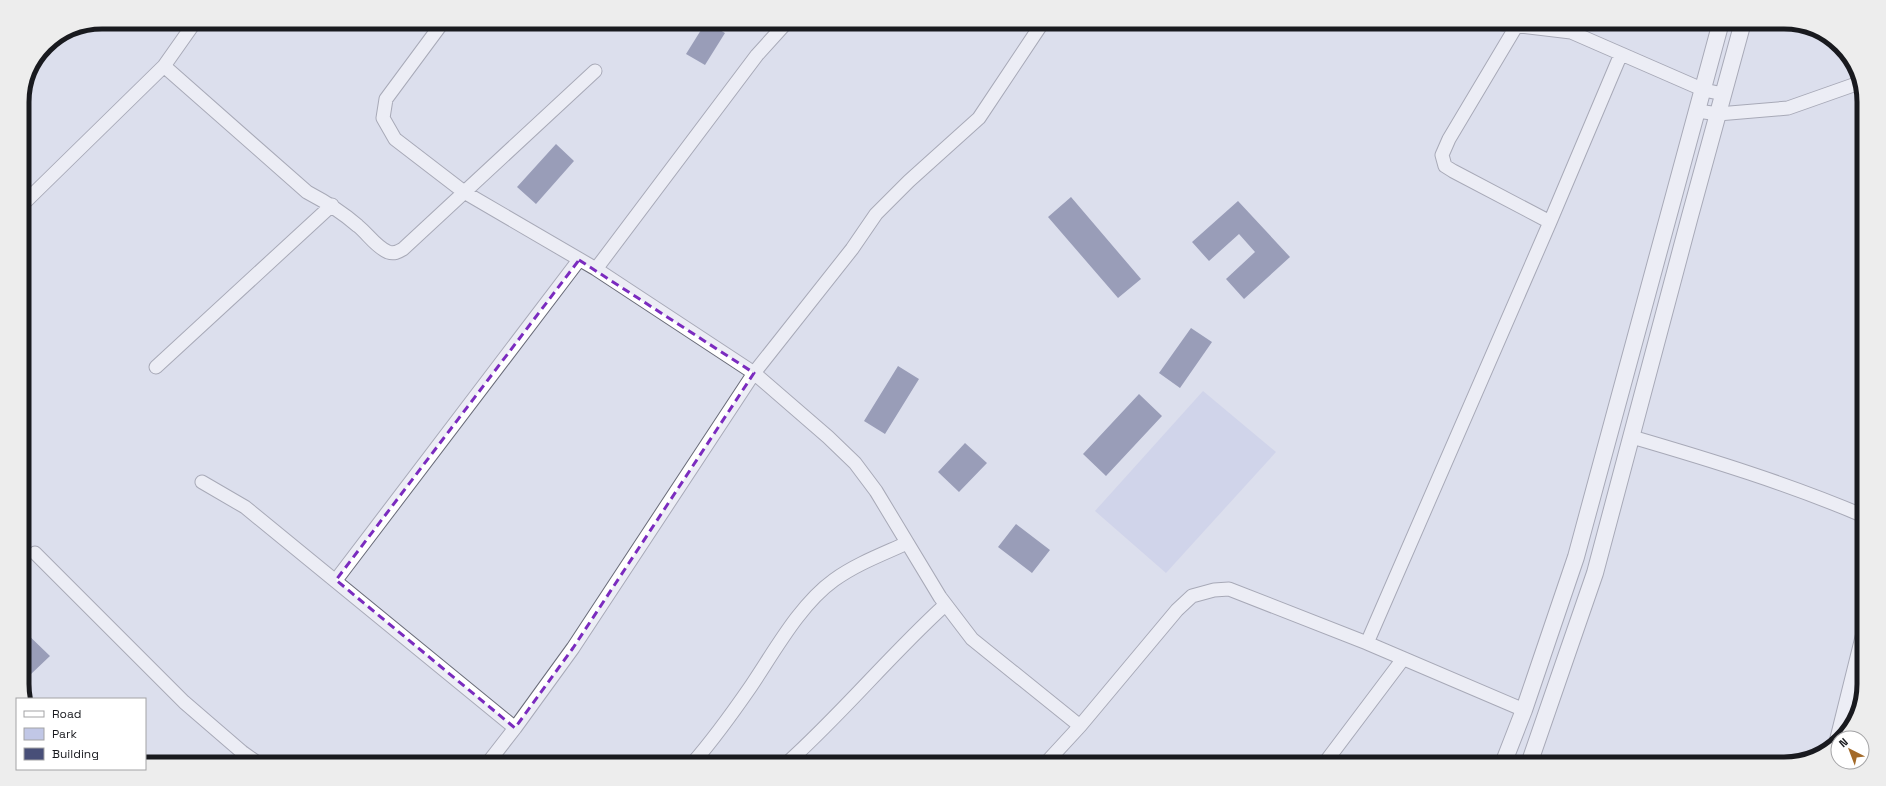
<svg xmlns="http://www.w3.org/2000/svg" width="1886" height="786" font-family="'Space Grotesk',sans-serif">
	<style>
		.green { fill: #c1c7e6 }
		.building { fill: #484f78 }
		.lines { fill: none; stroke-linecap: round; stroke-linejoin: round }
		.minor-casing { stroke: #686a77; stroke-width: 15 }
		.tertiary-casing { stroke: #686a77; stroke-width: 18 }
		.minor { stroke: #fff; stroke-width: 13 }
		.tertiary { stroke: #fff; stroke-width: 16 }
		.marked { fill: none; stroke: #7b2cbf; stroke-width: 3; stroke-dasharray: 8 5; stroke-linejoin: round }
		.rim { fill: none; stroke: #191a1f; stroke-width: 5 }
	</style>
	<rect width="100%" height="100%" fill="#dcdfed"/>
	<path class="green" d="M1203,391L1276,452L1166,573L1095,511Z"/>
	<path class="building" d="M706,22L725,33L705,65L686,54Z
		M556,144L574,161L536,204L517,187Z
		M1071,197L1141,279L1118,298L1048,217Z
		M1238,201L1290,257L1244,299L1226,279L1255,252L1239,234L1209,261L1192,242Z
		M1191,328L1212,342L1180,388L1159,373Z
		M898,366L919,379L885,434L864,421Z
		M1139,394L1162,416L1106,476L1083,454Z
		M965,443L987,463L959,492L938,472Z
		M1016,524L1050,550L1032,573L998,547Z
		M22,629L50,656L30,675L22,667Z"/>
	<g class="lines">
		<defs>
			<path id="minor" d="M443,22L386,99L383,118L395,139L464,192L596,269L754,373L828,437L855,463L876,491L940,597L972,639L1080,726
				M1488,22L1571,32L1704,90L1723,94
				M1517,25L1449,139L1442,155L1445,166L1453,171L1550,222
				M164,66L307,192C326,202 342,212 358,226C368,234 376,247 388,252C394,254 398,252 403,249L595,71
				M1698,111L1718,114L1788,108L1859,83
				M22,205L164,66L195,22
				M596,269L757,55L787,22
				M156,367L332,205
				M1632,437C1711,460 1789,484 1864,516
				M202,482L245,507L515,728
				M35,553L184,702L242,752L259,764
				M336,580L579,260
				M1367,643L1550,222L1621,54
				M1836,742L1864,629
				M487,764L515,728L573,648L754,373L852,249L876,214L909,181L979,118L1043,22
				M692,764C712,741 731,715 749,689C773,654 799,605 834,580C856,564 883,554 907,543
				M786,764C842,714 890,655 945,605
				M1045,764L1080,726L1177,610L1192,596L1214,590L1229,589L1367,643L1524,710
				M1324,764L1403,659"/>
			<path id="tertiary" d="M1503,764L1524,710L1576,557L1721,22
				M1529,764L1595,573L1690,216L1743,22"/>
		</defs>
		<use href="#minor" class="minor-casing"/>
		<use href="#tertiary" class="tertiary-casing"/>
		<use href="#minor" class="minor"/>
		<use href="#tertiary" class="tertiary"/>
	</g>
	<path d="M0 0H1886V786H0ZM579,260L754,373L573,648L515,728L336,580Z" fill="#dcdfed" fill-opacity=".55" fill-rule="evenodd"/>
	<path class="marked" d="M579,260L754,373L573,648L515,728L336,580Z"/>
	<path d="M0 0H1886V786H0ZM102 29H1784A73 73 0 0 1 1857 102V684A73 73 0 0 1 1784 757H102A73 73 0 0 1 29 684V102A73 73 0 0 1 102 29Z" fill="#ededed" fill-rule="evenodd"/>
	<path class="rim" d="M102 29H1784A73 73 0 0 1 1857 102V684A73 73 0 0 1 1784 757H102A73 73 0 0 1 29 684V102A73 73 0 0 1 102 29Z"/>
	<rect x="16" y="698" width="130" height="72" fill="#ffffff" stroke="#a3a3a5"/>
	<rect x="24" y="711" width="20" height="6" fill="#ffffff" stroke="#a3a3a5"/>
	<text x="52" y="718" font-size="12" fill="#191a1f">Road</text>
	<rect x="24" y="728" width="20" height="12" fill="#c1c7e6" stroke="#a3a3a5"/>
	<text x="52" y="738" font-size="12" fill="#191a1f">Park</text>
	<rect x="24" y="748" width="20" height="12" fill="#484f78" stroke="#a3a3a5"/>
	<text x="52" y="758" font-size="12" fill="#191a1f">Building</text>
	<g transform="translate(1850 750) rotate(318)"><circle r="19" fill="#ffffff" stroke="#a3a3a5"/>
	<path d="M0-3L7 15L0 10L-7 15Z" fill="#a36a29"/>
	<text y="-6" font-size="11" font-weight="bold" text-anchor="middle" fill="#191a1f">N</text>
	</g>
</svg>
